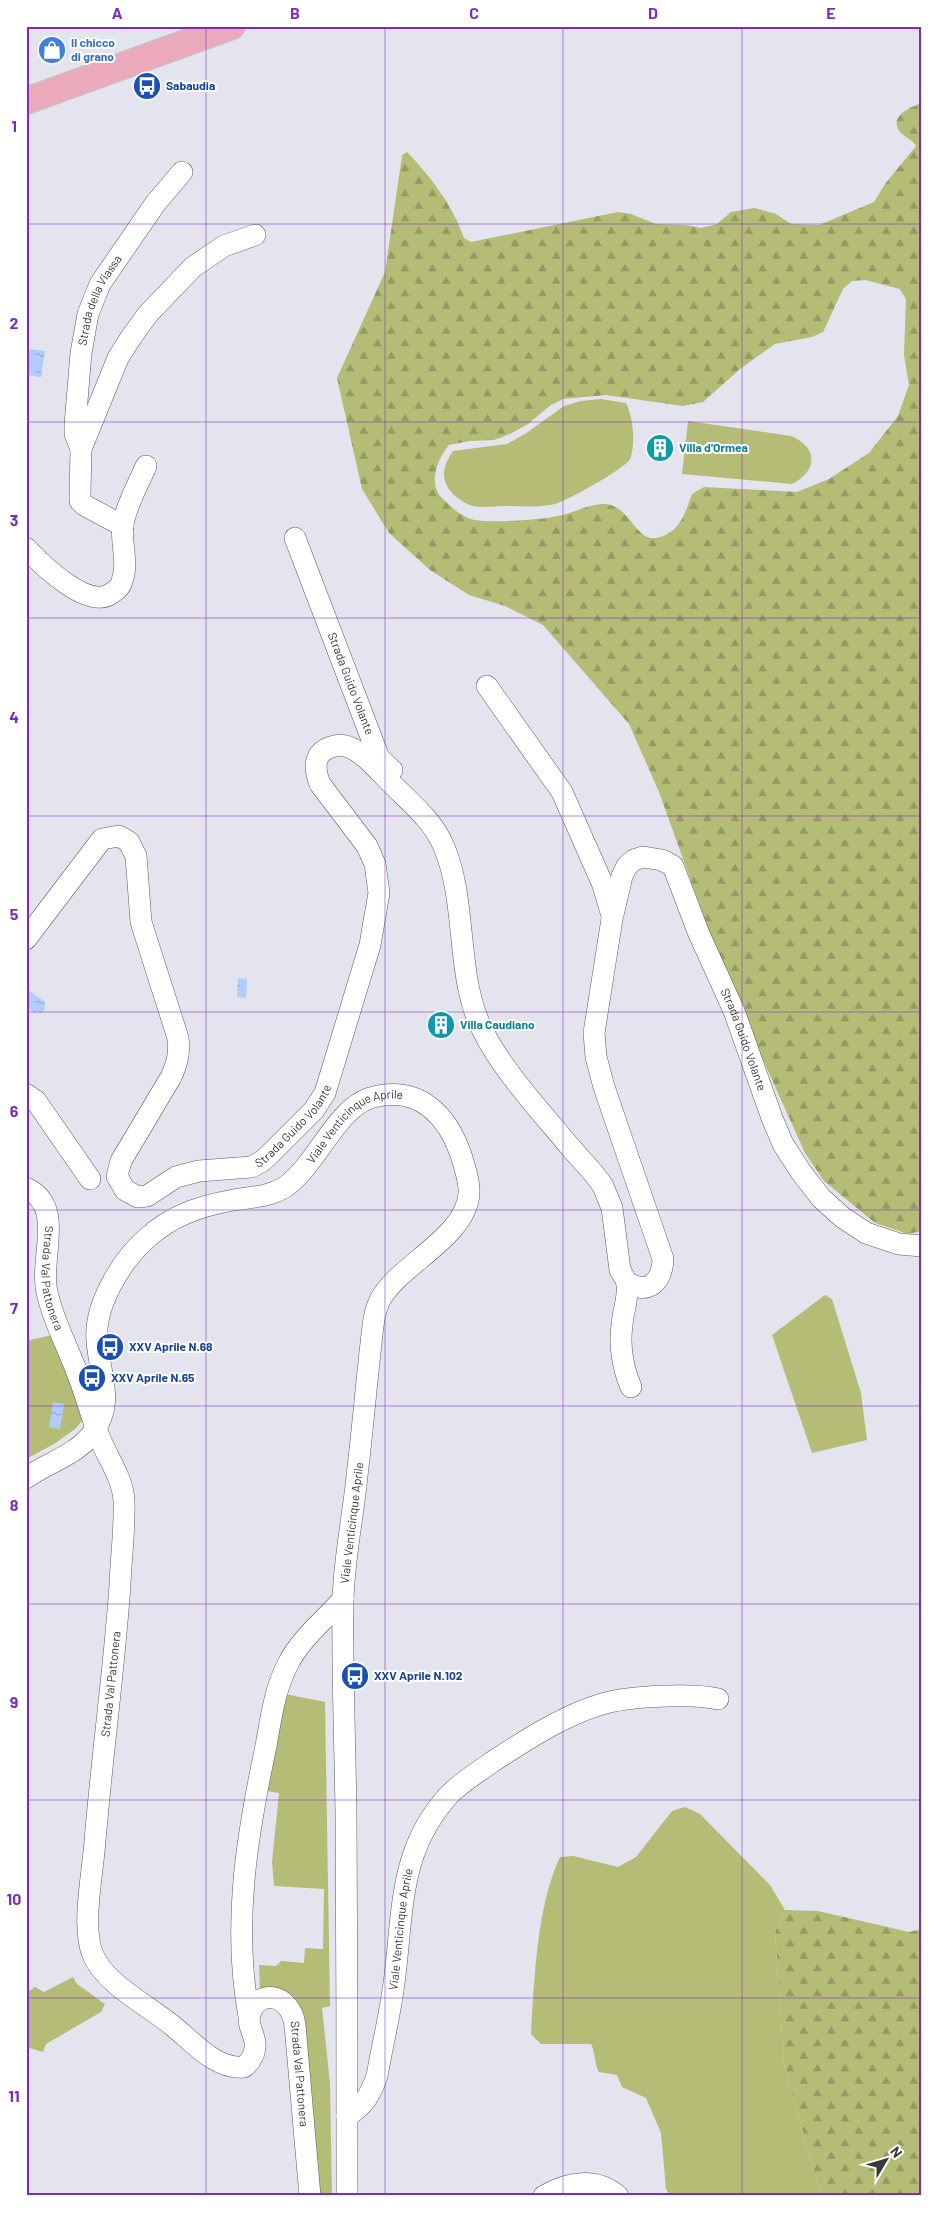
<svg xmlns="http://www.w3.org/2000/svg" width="948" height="2222" font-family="Barlow,sans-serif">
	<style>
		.forest { fill: url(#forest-firs); fill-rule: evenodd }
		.garden { fill: #b4bc76 }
		.water { fill: url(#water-ripples) }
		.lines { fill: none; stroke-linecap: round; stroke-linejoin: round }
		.minor-casing { stroke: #5a5a63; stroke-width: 22 }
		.major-casing { stroke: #c4c4c5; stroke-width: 28 }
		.minor { stroke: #fff; stroke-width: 21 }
		.major { stroke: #ebaabc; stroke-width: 26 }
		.grid { fill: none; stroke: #7b2cbf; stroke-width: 1; stroke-opacity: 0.55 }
		.labels { text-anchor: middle; stroke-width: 4; stroke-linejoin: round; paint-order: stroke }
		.shop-label { font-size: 12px; font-weight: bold; fill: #366cbe; stroke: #fff; text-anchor: start }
		.transit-label { font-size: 12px; font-weight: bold; fill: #164399; stroke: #fff; text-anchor: start }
		.street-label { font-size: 12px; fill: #39393e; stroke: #fff }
		.culture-label { font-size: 12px; font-weight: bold; fill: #0d838f; stroke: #fff; text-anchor: start }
		.neatline { fill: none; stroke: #7b2cbf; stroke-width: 2 }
		.grid-label { font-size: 16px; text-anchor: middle; font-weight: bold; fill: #7b2cbf }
	</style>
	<defs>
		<pattern id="forest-firs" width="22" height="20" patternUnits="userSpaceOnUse" patternTransform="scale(1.25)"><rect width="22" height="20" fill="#b4bc76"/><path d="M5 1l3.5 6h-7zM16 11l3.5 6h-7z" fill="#939a62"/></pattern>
		<pattern id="water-ripples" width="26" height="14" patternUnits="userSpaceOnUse" patternTransform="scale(1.25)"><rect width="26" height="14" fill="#b2ccfd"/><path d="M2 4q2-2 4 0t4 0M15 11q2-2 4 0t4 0" fill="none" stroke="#92a7ce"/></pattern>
	</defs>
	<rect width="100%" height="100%" fill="#e4e4ee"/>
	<path class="forest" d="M922,103V1231L908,1234L875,1223L824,1181L805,1153L724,973L659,792L629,724L543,625L505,606L469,595L430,570L389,533L362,489L337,378L385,272L401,163L402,155L407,152C431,177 453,206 464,238L471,242L618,212L631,214L656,224L686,225L701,228L717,224L731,212L755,208L776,214L791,224L819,225L874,202L885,184L916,146C913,140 906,138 901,133C887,117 910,107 922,103ZM865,280L900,289L906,299L904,355L909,385L898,416L869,453L829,479L797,492L704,487L692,494C685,514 679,534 656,538C635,542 629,502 602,504C587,505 573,513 558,516C541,520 491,523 475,520C461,517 450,506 441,497C428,482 438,458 449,445L470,441L494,440L510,434L528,424L551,405L563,399L606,395L683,406L703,402L740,369L775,344L812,337L823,332L843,289L852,281Z
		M785,1910L818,1911L909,1932L922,1929V2196H821L784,2065L775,1932Z"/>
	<path class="garden" d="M601,399L626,403C633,416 636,445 630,459C626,468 567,501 555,504C539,508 521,506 505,506C495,506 476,509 467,504C443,491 437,474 453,451L507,444L525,434L564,406L581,401Z
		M688,421L791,436C818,447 818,471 792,484L682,474Z
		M825,1295L832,1299L861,1393L867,1440L812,1453L772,1335Z
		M52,1335L73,1388L82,1421L75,1429L54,1444L26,1459V1341Z
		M285,1694L325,1702L330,2006L322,2008L330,2083L332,2196H320L302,2025L260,1992L259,1965L276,1966L281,1961L304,1963L305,1948L323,1949L324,1889L274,1886L272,1862L279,1793L261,1790Z
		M685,1807L700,1814L770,1885L785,1910L775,1932L784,2065L821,2196H670L666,2189L661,2133L646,2098L622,2087L617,2075L599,2072C594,2063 596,2054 591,2044H541L531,2034C534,1981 537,1905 560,1857L573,1856L618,1867L636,1857L672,1811Z
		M73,1977L77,1984L105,2004L101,2012L46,2044L43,2052L26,2047V1993L35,1987L44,1992Z"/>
	<path class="water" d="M30,349L45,351L41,377L26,375Z
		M238,978L247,979L246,998L237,997Z
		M26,988L45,1002L44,1011L41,1013L37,1011L35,1013L26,1006Z
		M53,1402L64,1404L60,1429L49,1427Z"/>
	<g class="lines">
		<defs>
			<g id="minor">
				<path id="s1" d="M81,449L75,434V425L81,353L88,314L100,284L155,204L182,172"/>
				<path d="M123,526L84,505L80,501V494L81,449L118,358L132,336L148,314L193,267L224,246L255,235"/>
				<path id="s2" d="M295,538L376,750L379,758L392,770"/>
				<path d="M26,548C42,565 89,611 112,593C117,590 121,586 122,581C129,563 120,542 123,524C127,503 138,485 146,466"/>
				<path d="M487,686L562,792L603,885L612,916"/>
				<path id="s3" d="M26,939L102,839L119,836L129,842L136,856L141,922L178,1038C180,1053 177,1064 171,1077L121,1161L117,1176L125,1190L138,1197L147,1196L176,1177L199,1171L251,1167L261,1162L269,1155L314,1110L325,1093L370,945L379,893L375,864L367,846L320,784C314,769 313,753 331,747C337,745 343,744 349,747C366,754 381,774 394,786C413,805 434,822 444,847C468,904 455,977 483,1031C502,1070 543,1114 571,1148C582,1161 594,1172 603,1186L612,1208L620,1270L627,1282C649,1296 662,1281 663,1259L604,1087L596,1057L594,1033L612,919L622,876L627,866L634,860L643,857L662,860L673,866L699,934L734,1011L772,1118L783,1144L801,1172L821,1198L842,1217L866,1233L899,1244L922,1246"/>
				<path d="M26,1094L36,1101L90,1179"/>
				<path id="s4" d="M26,1188C66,1206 39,1258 47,1292C53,1321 68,1347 78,1375C87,1397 92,1420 101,1441C109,1460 123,1479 124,1501C125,1528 121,1557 120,1585C114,1671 102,1756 95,1841C93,1872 81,1927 93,1955C105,1984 149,2006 173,2026C193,2042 216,2070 244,2067C250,2062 254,2056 255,2048C257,2036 246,2026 250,2014C255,1997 273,1992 285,2004C291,2010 294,2017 295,2025L310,2196"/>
				<path d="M627,1282C629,1298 623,1310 622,1325C619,1345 623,1369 631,1387"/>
				<path id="s5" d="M26,1478C47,1463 76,1455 92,1434C116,1402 99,1375 97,1340C94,1306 121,1261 146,1239C172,1215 200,1206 234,1200C251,1197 269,1197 285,1187C316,1166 336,1109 370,1098C419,1084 448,1115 462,1158C465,1169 470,1182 469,1193C467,1237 398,1265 380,1300C376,1308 374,1317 373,1326C367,1376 363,1426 357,1476C353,1517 344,1559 343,1600C342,1671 345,1742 346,1813C347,1941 347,2068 347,2196"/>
				<path d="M249,2016C232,1925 247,1835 266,1746C271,1718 275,1687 289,1662C302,1637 325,1620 343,1599"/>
				<path id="s6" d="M347,2116C365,2105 370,2095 377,2076C382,2047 389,2019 393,1990C400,1946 399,1898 413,1856C420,1835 433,1813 447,1797C460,1783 477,1773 492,1762C526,1740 562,1716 602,1704C628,1696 692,1693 718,1699"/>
				<path d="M544,2196C567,2182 596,2177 618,2196"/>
			</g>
			<path id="major" d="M26,101L232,26"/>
		</defs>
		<use href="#minor" class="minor-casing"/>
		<use href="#major" class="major-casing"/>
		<use href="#minor" class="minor"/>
		<use href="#major" class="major"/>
	</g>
	<path class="grid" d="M206,26V2196M385,26V2196M563,26V2196M742,26V2196M26,224H922M26,422H922M26,618H922M26,816H922M26,1012H922M26,1210H922M26,1406H922M26,1604H922M26,1800H922M26,1998H922"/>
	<defs>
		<symbol id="shop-disc" viewBox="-11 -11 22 22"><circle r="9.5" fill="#3f7fe0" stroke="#fff"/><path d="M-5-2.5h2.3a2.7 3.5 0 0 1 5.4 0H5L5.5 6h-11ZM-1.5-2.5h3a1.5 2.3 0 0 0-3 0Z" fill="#fff"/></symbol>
		<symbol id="bus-disc" viewBox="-11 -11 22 22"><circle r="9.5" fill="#1a4fb4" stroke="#fff"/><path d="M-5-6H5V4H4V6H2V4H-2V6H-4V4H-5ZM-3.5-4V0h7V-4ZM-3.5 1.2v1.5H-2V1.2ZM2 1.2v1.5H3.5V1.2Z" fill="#fff"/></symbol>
		<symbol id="building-disc" viewBox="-11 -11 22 22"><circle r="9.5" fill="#0f9aa8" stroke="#fff"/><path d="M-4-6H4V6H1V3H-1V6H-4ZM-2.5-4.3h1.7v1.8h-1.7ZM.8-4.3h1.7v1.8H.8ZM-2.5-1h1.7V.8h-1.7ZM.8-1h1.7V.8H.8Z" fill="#fff"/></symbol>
	</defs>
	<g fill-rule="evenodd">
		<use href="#shop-disc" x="36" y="34" width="32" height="32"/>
		<use href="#bus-disc" x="131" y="70" width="32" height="32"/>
		<use href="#building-disc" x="644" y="432" width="32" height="32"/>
		<use href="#building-disc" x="425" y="1009" width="32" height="32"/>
		<use href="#bus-disc" x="94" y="1331" width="32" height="32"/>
		<use href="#bus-disc" x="76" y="1362" width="32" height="32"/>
		<use href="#bus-disc" x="339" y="1660" width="32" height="32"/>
	</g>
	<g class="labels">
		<g class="shop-label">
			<text x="71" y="47">Il chicco<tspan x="71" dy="14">di grano</tspan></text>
		</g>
		<g class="transit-label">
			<text x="166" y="90">Sabaudia</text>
			<text x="129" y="1351">XXV Aprile N.68</text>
			<text x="111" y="1382">XXV Aprile N.65</text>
			<text x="374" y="1680">XXV Aprile N.102</text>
		</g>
		<g class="street-label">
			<text dy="4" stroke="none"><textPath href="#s1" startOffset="154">Strada della Viassa</textPath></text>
			<text dy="4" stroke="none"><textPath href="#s2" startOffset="156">Strada Guido Volante</textPath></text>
			<text dy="4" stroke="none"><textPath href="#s3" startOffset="2491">Strada Guido Volante</textPath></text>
			<text dy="4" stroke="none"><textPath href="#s3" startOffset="722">Strada Guido Volante</textPath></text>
			<text dy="4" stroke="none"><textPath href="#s5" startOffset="540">Viale Venticinque Aprile</textPath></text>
			<text dy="4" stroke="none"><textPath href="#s4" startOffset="100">Strada Val Pattonera</textPath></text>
			<text transform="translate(352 1523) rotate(-83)" y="4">Viale Venticinque Aprile</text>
			<text transform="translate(111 1684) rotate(-84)" y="4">Strada Val Pattonera</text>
			<text dy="4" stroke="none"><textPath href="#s6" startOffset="200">Viale Venticinque Aprile</textPath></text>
			<text dy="4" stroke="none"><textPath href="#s4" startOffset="1160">Strada Val Pattonera</textPath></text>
		</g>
		<g class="culture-label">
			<text x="679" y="452">Villa d'Ormea</text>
			<text x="460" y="1029">Villa Caudiano</text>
		</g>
	</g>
	<rect width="948" height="2222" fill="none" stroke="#ffffff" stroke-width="55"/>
	<g transform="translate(886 2160) rotate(52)" stroke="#ffffff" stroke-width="4" paint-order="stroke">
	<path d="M0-4L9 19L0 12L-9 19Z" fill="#39393e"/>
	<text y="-8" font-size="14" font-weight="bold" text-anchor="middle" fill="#39393e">N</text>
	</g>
	<rect x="28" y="28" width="892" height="2166" class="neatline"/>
	<g class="grid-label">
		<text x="117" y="19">A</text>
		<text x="295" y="19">B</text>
		<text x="474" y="19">C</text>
		<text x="653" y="19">D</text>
		<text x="831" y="19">E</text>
		<text x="14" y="132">1</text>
		<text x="14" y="329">2</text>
		<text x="14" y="526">3</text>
		<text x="14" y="723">4</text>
		<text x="14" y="920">5</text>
		<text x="14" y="1117">6</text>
		<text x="14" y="1314">7</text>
		<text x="14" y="1511">8</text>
		<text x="14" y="1708">9</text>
		<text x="14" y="1905">10</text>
		<text x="14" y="2102">11</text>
	</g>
</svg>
